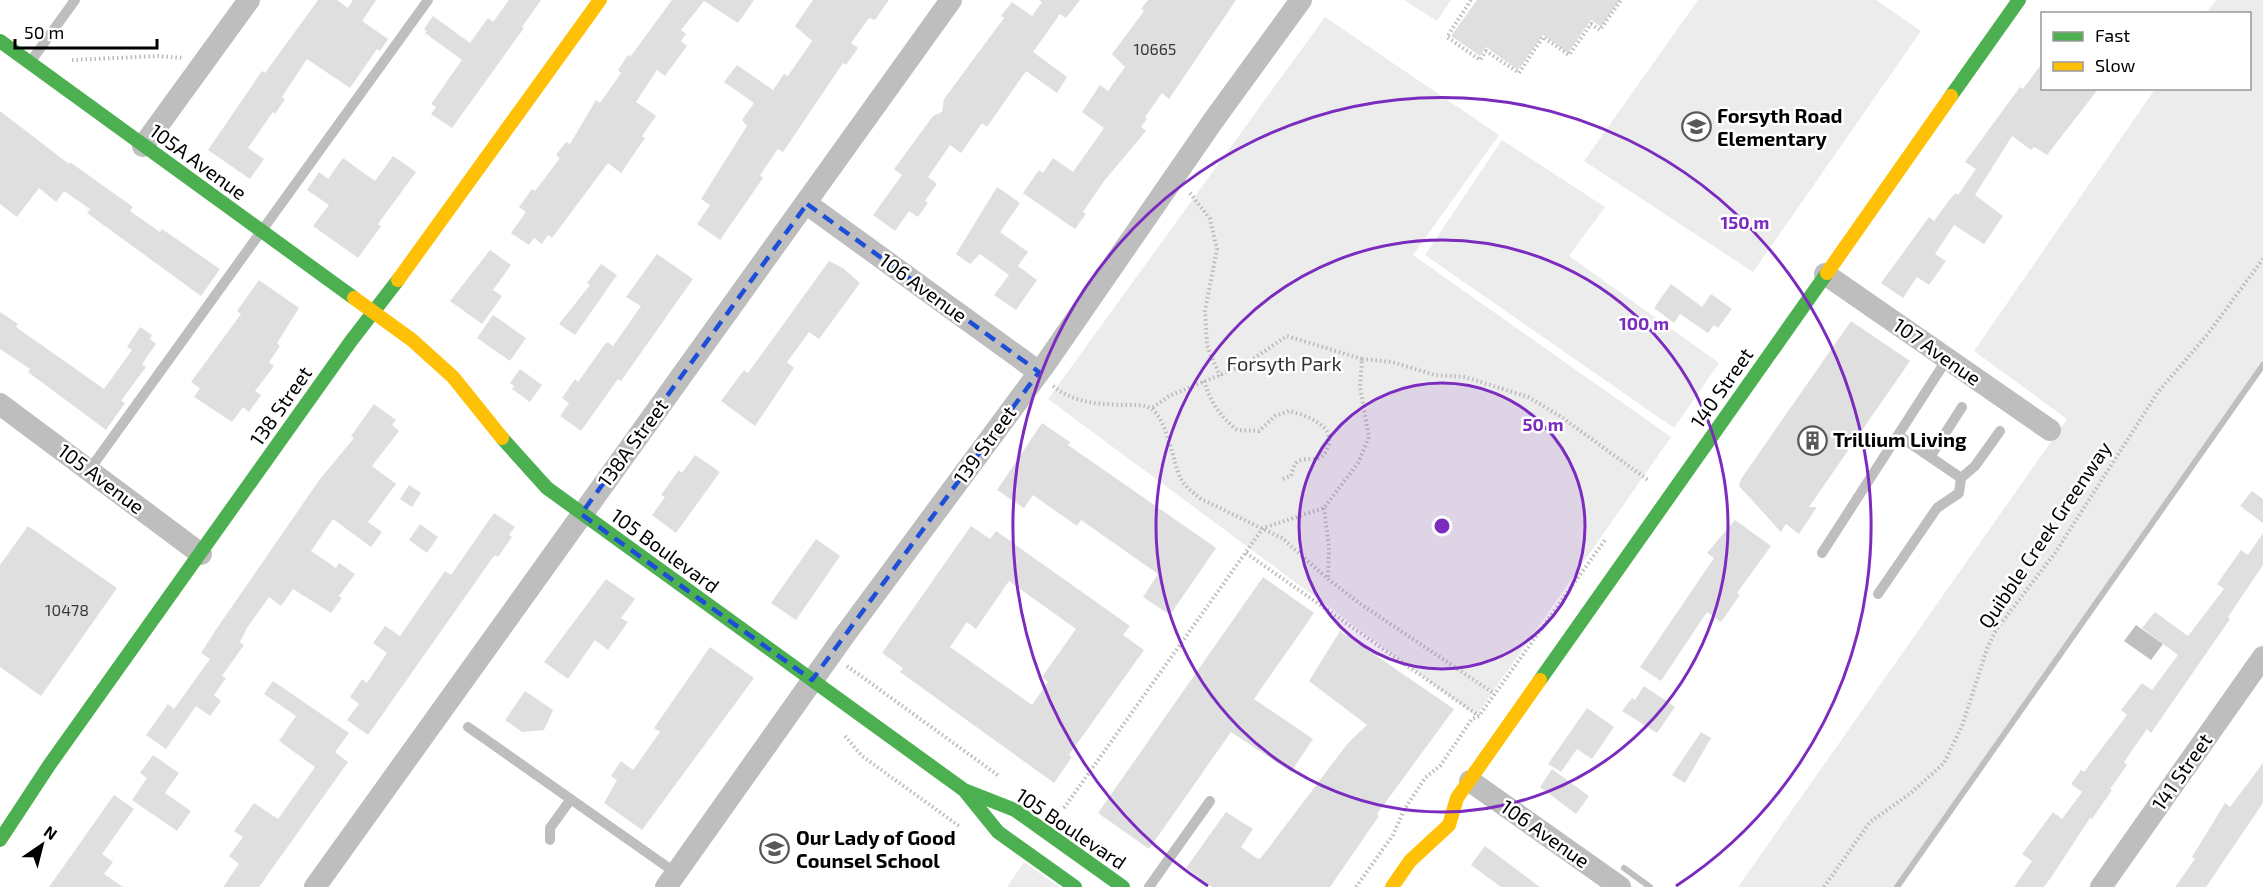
<svg xmlns="http://www.w3.org/2000/svg" width="2263" height="887" font-family="'Exo 2',sans-serif">
	<style>
		.green { fill: #ececec }
		.water { fill: #bfbfbf }
		.lines { fill: none; stroke-linecap: round; stroke-linejoin: round }
		.stream { stroke: #bfbfbf; stroke-width: 6 }
		.building { fill: #dfdfdf; fill-rule: evenodd }
		.path { stroke: #b9b9b9; stroke-width: 4; stroke-dasharray: 1.5 3; stroke-linecap: butt }
		.lane { stroke: #bebebe; stroke-width: 10 }
		.street { stroke: #bebebe; stroke-width: 22 }
		.fast { stroke: #4caf50; stroke-width: 14 }
		.slow { stroke: #ffc107; stroke-width: 14 }
		.marked { fill: none; stroke: #1d4ed8; stroke-width: 4.5; stroke-dasharray: 12 8; stroke-linejoin: round }
		.ring { fill: none; stroke: #7b2cbf; stroke-width: 3 }
		.labels { text-anchor: middle; stroke-width: 5; stroke-linejoin: round; paint-order: stroke }
		.number-label { font-size: 16px; fill: #383838 }
		.poi-label { font-size: 20px; font-weight: bold; fill: #000; stroke: #fff; text-anchor: start }
		.street-label { font-size: 20px; fill: #000; stroke: #fff }
		.park-label { font-size: 20px; fill: #333; stroke: #fff }
		.centre { fill: #7b2cbf; stroke: #fff; stroke-width: 3 }
		.ring-label { font-size: 18px; text-anchor: middle; font-weight: bold; fill: #7b2cbf; stroke: #fff; stroke-width: 5; stroke-linejoin: round; paint-order: stroke }
	</style>
	<rect width="100%" height="100%" fill="#fff"/>
	<path class="green" d="M1404,0H1451L1437,21Z
		M1698,0H1876L1921,31L1753,272L1584,161Z
		M2216,0H2263V370L1899,887H1738L2067,419L1974,351L2155,89L2250,88V14L2206,13Z
		M1325,17L1499,135L1413,255L1671,437L1476,716L1048,399Z
		M1502,140L1605,207L1569,256L1719,363L1674,428L1425,255Z
		M1024,862L1059,887H1007Z"/>
	<path class="water" d="M2136,625L2163,644L2151,660L2124,641Z"/>
	<g class="lines">
		<path class="stream" d="M1624,868L1650,887
			M1897,887L2263,365"/>
	</g>
	<path class="building" d="M318,0H337L348,8L353,0H376L362,21L388,39L380,51L377,49L350,88L307,59L282,97L285,99L275,114L273,112L248,148L264,159L250,179L208,150L262,71L265,73Z
		M509,0H541L522,27L524,28L452,128L431,114L436,107L431,104L462,60L425,33L427,31L424,29L433,16L470,43L488,18L493,22Z
		M672,0H754L738,23L704,1L681,30L686,34L681,41L687,46L665,76L657,70L636,102L656,116L642,136L645,138L621,173L608,163L552,238L548,235L542,244L534,238L529,245L511,233L526,212L519,207L532,189L535,191L560,158L556,155L566,142L570,144L596,100L600,103L621,73L618,70L628,55L630,57Z
		M813,0H889L875,20L869,18L851,43L858,48L846,65L843,63L783,152L778,149L760,175L763,178L720,240L697,224L710,205L701,199L747,126L742,120L754,103L724,82L737,65L773,90L784,74L788,76L812,41L795,26Z
		M1039,0H1080L1066,18L1060,14L1033,52L1067,77L1057,93L1026,71L987,127L982,123L961,153L950,145L928,177L937,184L925,201L928,203L918,217L909,211L895,231L873,215L902,175L894,169L933,116L942,112L944,99L1004,18L1001,16L1012,2L1032,16L1042,2Z
		M1148,0H1236L1169,99L1162,93L1145,117L1147,119L1141,127L1146,131L1104,181L1083,212L1086,214L1075,229L1023,193L1039,170L1043,173L1053,158L1073,172L1104,128L1082,112L1100,85L1108,91L1125,67L1112,54L1144,11L1141,9Z
		M1477,0H1620L1601,27L1591,20L1568,53L1543,35L1518,70L1486,47L1480,56L1451,36Z
		M2043,62V88H2099L2047,155L2034,147L2031,150L2012,136L1975,195L2003,216L1984,244L1954,225L1935,254L1946,261L1929,285L1917,277L1903,298L1881,283L1929,217L1934,221L1950,199L1956,193L1958,195L1976,169L1965,162L2020,87L2023,89Z
		M0,111L69,164L70,162L133,207L130,211L160,232L162,229L220,269L201,296L87,213L90,209L64,191L56,202L39,188L17,217L0,204Z
		M393,156L416,172L378,224L381,226L358,258L313,226L329,205L307,190L319,172L328,179L343,158L375,181Z
		M997,187L1020,203L1000,232L1028,252L1018,266L1037,280L1016,310L994,295L1009,275L980,254L970,264L956,254Z
		M490,250L511,265L493,290L502,296L482,324L450,301Z
		M657,254L693,279L621,381L618,379L581,431L560,416L569,403L562,398L575,379L578,382L605,344L608,342L613,346L641,306L626,297Z
		M829,261L843,268L860,283L819,339L809,332L787,362L794,368L755,426L721,401L744,370L748,373Z
		M601,264L617,275L575,335L559,324L590,285L587,283Z
		M259,280L299,308L277,343L280,346L269,362L274,366L255,391L261,395L249,412L243,407L232,422L194,397L200,388L191,382L241,314L237,311Z
		M1671,284L1702,307L1711,294L1732,309L1718,328L1714,325L1708,333L1680,314L1674,323L1654,308Z
		M0,312L18,324L16,327L104,389L132,350L127,347L140,327L152,335L150,339L156,344L142,364L146,367L121,401L125,403L106,430L28,372L30,369L0,349Z
		M493,315L526,338L510,361L477,338Z
		M1851,321L1910,361L1809,507H1817L1799,534L1786,524L1781,532L1739,486L1741,479Z
		M520,369L542,385L530,402L512,389L514,386L510,383Z
		M374,404L396,420L392,425L399,431L372,466L396,484L368,522L382,532L371,547L333,519L311,551L336,568L339,563L355,574L339,596L342,598L331,613L293,589L281,606L269,597L247,628L240,642L244,645L222,676L226,678L214,695L221,701L210,716L196,706L166,749L146,735L168,704L174,709L210,659L201,653L215,631L320,479L354,438L351,436Z
		M1042,423L1070,442L1068,445L1216,548L1170,615L1143,597L1158,574L1081,520L1077,526L1033,495L1024,508L997,490Z
		M695,455L720,472L676,533L652,515L665,497L661,495L679,470L682,473Z
		M409,485L421,493L412,507L400,499Z
		M2252,491L2263,499V523L2240,506Z
		M494,513L515,527L509,535L512,537L498,557L495,555L491,560L368,735L347,720L359,704L350,697L362,679L367,683L387,653L373,643L385,626L400,636L445,571L451,575Z
		M1735,520L1771,546L1737,593L1740,595L1721,622L1707,612L1661,681L1640,667L1714,558L1707,553Z
		M420,524L438,537L427,553L409,540Z
		M28,526L117,588L41,696L0,667V565Z
		M971,526L990,539L996,531L1130,626L1123,635L1144,650L1069,755L1072,757L1054,783L900,672L903,668L882,653ZM1009,581L1076,629L1042,677L1048,682L1032,705L950,647L967,622L976,629Z
		M2263,533V565L2228,617L2230,619L2151,733L2147,729L2124,762L2127,765L2110,789L2112,790L2092,819L2090,818L2052,876L2044,887H2014L2032,861L2022,854L2053,812L2062,819L2082,792L2071,784L2081,770L2084,772L2127,715L2121,710L2142,683L2152,690L2178,655L2142,628L2155,612L2188,636L2224,589L2217,584L2241,550L2248,555Z
		M816,539L840,556L796,620L771,603Z
		M1263,577L1314,613L1254,699L1313,739L1291,772L1231,732L1149,849L1098,813Z
		M606,579L635,599L621,618L628,622L608,650L595,640L568,679L544,662Z
		M1340,631L1454,709L1377,814L1379,816L1330,887H1212L1186,868L1226,812L1253,829L1241,847L1258,859L1261,858L1348,743L1367,725L1309,681Z
		M710,647L754,678L642,830L604,803L617,780L611,776L621,761L633,770L660,732L654,728Z
		M273,681L349,733L335,752L348,762L259,887H223L239,864L229,856L243,837L234,831L254,803L278,819L315,767L279,741L296,716L264,694Z
		M1644,686L1675,707L1657,733L1622,711L1632,698L1635,700Z
		M525,691L553,710L544,730L522,732L505,720Z
		M1587,708L1614,727L1592,759L1577,749L1561,772L1548,764Z
		M1701,732L1711,738L1685,783L1672,775Z
		M153,755L179,773L165,793L191,811L177,831L132,800L147,778L140,773Z
		M2263,763V803L2206,887H2175L2195,859L2192,857L2225,803L2230,807Z
		M1552,769L1589,796L1576,814L1540,787Z
		M114,795L134,809L102,854L113,862L104,874L123,887H49Z
		M1485,846L1540,887H1501L1471,865Z"/>
	<g class="lines">
		<path class="path" d="M1471,0L1447,37L1480,60L1486,51L1519,73L1543,37L1569,55L1591,24L1600,30L1621,0
			M72,60L158,56L183,58
			M1190,193L1210,219L1217,249L1205,311L1207,346L1220,376
			M1362,359L1392,362L1435,375L1465,377L1528,397L1560,416L1648,480
			M1204,381C1211,403 1220,416 1237,430L1259,431L1275,416L1289,411C1305,415 1336,425 1328,447C1326,451 1324,456 1319,458C1312,461 1302,457 1296,463C1294,466 1292,472 1291,476L1283,479
			M1053,386C1074,403 1097,404 1123,405C1132,405 1142,404 1150,408C1168,419 1172,461 1181,479C1186,488 1194,493 1201,499L1282,538L1328,579L1359,603L1495,694
			M1324,508L1329,547L1328,579
			M1246,553L1479,716
			M847,666L999,776
			M845,736L862,756L959,826
			M1064,808L1263,528L1324,508L1358,463L1369,437L1360,387L1362,359L1287,336L1244,365L1169,396L1151,409
			M1356,887L1393,835L1404,810L1425,778L1440,766L1472,719L1479,716L1605,540
			M1824,887L1870,822L1911,793L1944,763L1962,726L1987,649L1996,630L2055,553L2158,392L2207,335L2263,259"/>
		<path class="lane" d="M31,61L75,0
			M1947,359L1898,435L1961,478
			M1930,457L1962,407
			M90,469L428,0
			M1822,553L1898,435
			M1878,594L1937,508L1959,493L1961,478L1975,466L2000,431
			M468,727L676,873
			M550,840V828L571,799
			M1149,887L1210,801"/>
		<path class="street" d="M143,146L249,0
			M807,204L1039,372
			M1825,274L2050,430
			M0,404L201,554
			M1470,781L1620,887
			M315,887L951,0
			M666,887L844,636L1046,363L1213,121L1301,0
			M2101,887L2263,657"/>
		<path class="fast" d="M0,41L354,298
			M1951,96L2019,0
			M502,438L547,488L964,790L998,832L1075,887
			M1540,680L1827,273
			M964,790L1015,810L1123,887
			M0,840L50,764L351,341L398,280"/>
		<path class="slow" d="M1827,273L1951,96
			M398,280L600,0
			M354,298L412,340L453,377L502,438
			M1392,887L1410,861L1449,825L1457,798L1540,680"/>
	</g>
	<path class="marked" d="M807,204L1039,372L812,680L581,514Z"/>
	<circle cx="1442" cy="526" r="143" fill="#7b2cbf" fill-opacity=".12"/>
	<g class="ring">
		<circle cx="1442" cy="526" r="143"/>
		<circle cx="1442" cy="526" r="286"/>
		<path d="M1208 886A429 429 0 1 1 1676 886"/>
	</g>
	<defs>
		<symbol id="school-ring" viewBox="-11 -11 22 22"><circle r="9.5" fill="#fff" stroke="#595959" stroke-width="1.5"/><path d="M0-5L7-2L0 1L-7-2ZM-4 1L0 2.5L4 1V4Q0 6-4 4Z" fill="#595959"/></symbol>
		<symbol id="building-ring" viewBox="-11 -11 22 22"><circle r="9.5" fill="#fff" stroke="#595959" stroke-width="1.5"/><path d="M-4-6H4V6H1V3H-1V6H-4ZM-2.5-4.3h1.7v1.8h-1.7ZM.8-4.3h1.7v1.8H.8ZM-2.5-1h1.7V.8h-1.7ZM.8-1h1.7V.8H.8Z" fill="#595959"/></symbol>
	</defs>
	<g fill-rule="evenodd">
		<use href="#school-ring" x="1680" y="110" width="33" height="33"/>
		<use href="#building-ring" x="1796" y="424" width="33" height="33"/>
		<use href="#school-ring" x="758" y="832" width="33" height="33"/>
	</g>
	<g class="labels">
		<g class="number-label">
			<text x="1155" y="55">10665</text>
			<text x="67" y="616">10478</text>
		</g>
		<g class="poi-label">
			<text x="1717" y="123">Forsyth Road<tspan x="1717" dy="23">Elementary</tspan></text>
			<text x="1833" y="447">Trillium Living</text>
			<text x="796" y="845">Our Lady of Good<tspan x="796" dy="23">Counsel School</tspan></text>
		</g>
		<g class="street-label">
			<text transform="translate(198 162) rotate(36)" y="7">105A Avenue</text>
			<text transform="translate(923 288) rotate(36)" y="7">106 Avenue</text>
			<text transform="translate(1937 352) rotate(35)" y="7">107 Avenue</text>
			<text transform="translate(1722 388) rotate(-55)" y="7">140 Street</text>
			<text transform="translate(281 406) rotate(-55)" y="7">138 Street</text>
			<text transform="translate(633 443) rotate(-54)" y="7">138A Street</text>
			<text transform="translate(985 445) rotate(-54)" y="7">139 Street</text>
			<text transform="translate(101 479) rotate(37)" y="7">105 Avenue</text>
			<text transform="translate(2045 535) rotate(-56)" y="7">Quibble Creek Greenway</text>
			<text transform="translate(665 551) rotate(36)" y="7">105 Boulevard</text>
			<text transform="translate(2182 772) rotate(-55)" y="7">141 Street</text>
			<text transform="translate(1071 829) rotate(34)" y="7">105 Boulevard</text>
			<text transform="translate(1545 834) rotate(35)" y="7">106 Avenue</text>
		</g>
		<g class="park-label">
			<text x="1284" y="371">Forsyth Park</text>
		</g>
	</g>
	<circle cx="1442" cy="526" r="9" class="centre"/>
	<g class="ring-label">
		<text x="1745" y="229">150 m</text>
		<text x="1644" y="330">100 m</text>
		<text x="1543" y="431">50 m</text>
	</g>
	<rect x="2041" y="12" width="210" height="78" fill="#ffffff" stroke="#999999" stroke-width="1.5"/>
	<rect x="2053" y="32" width="30" height="9" fill="#4caf50" stroke="#999999" stroke-width="1.5"/>
	<text x="2095" y="42" font-size="18" fill="#000000">Fast</text>
	<rect x="2053" y="62" width="30" height="9" fill="#ffc107" stroke="#999999" stroke-width="1.5"/>
	<text x="2095" y="72" font-size="18" fill="#000000">Slow</text>
	<g transform="translate(42 845) rotate(35)" stroke="#ffffff" stroke-width="4.5" paint-order="stroke">
	<path d="M0-4.5L10 22L0 15L-10 22Z" fill="#000000"/>
	<text y="-9" font-size="16" font-weight="bold" text-anchor="middle" fill="#000000">N</text>
	</g>
	<path d="M15 39v9h142v-9" fill="none" stroke="#000000" stroke-width="3"/>
	<text x="24" y="39" font-size="18" fill="#000000" stroke="#ffffff" stroke-width="4.5" paint-order="stroke">50 m</text>
</svg>
